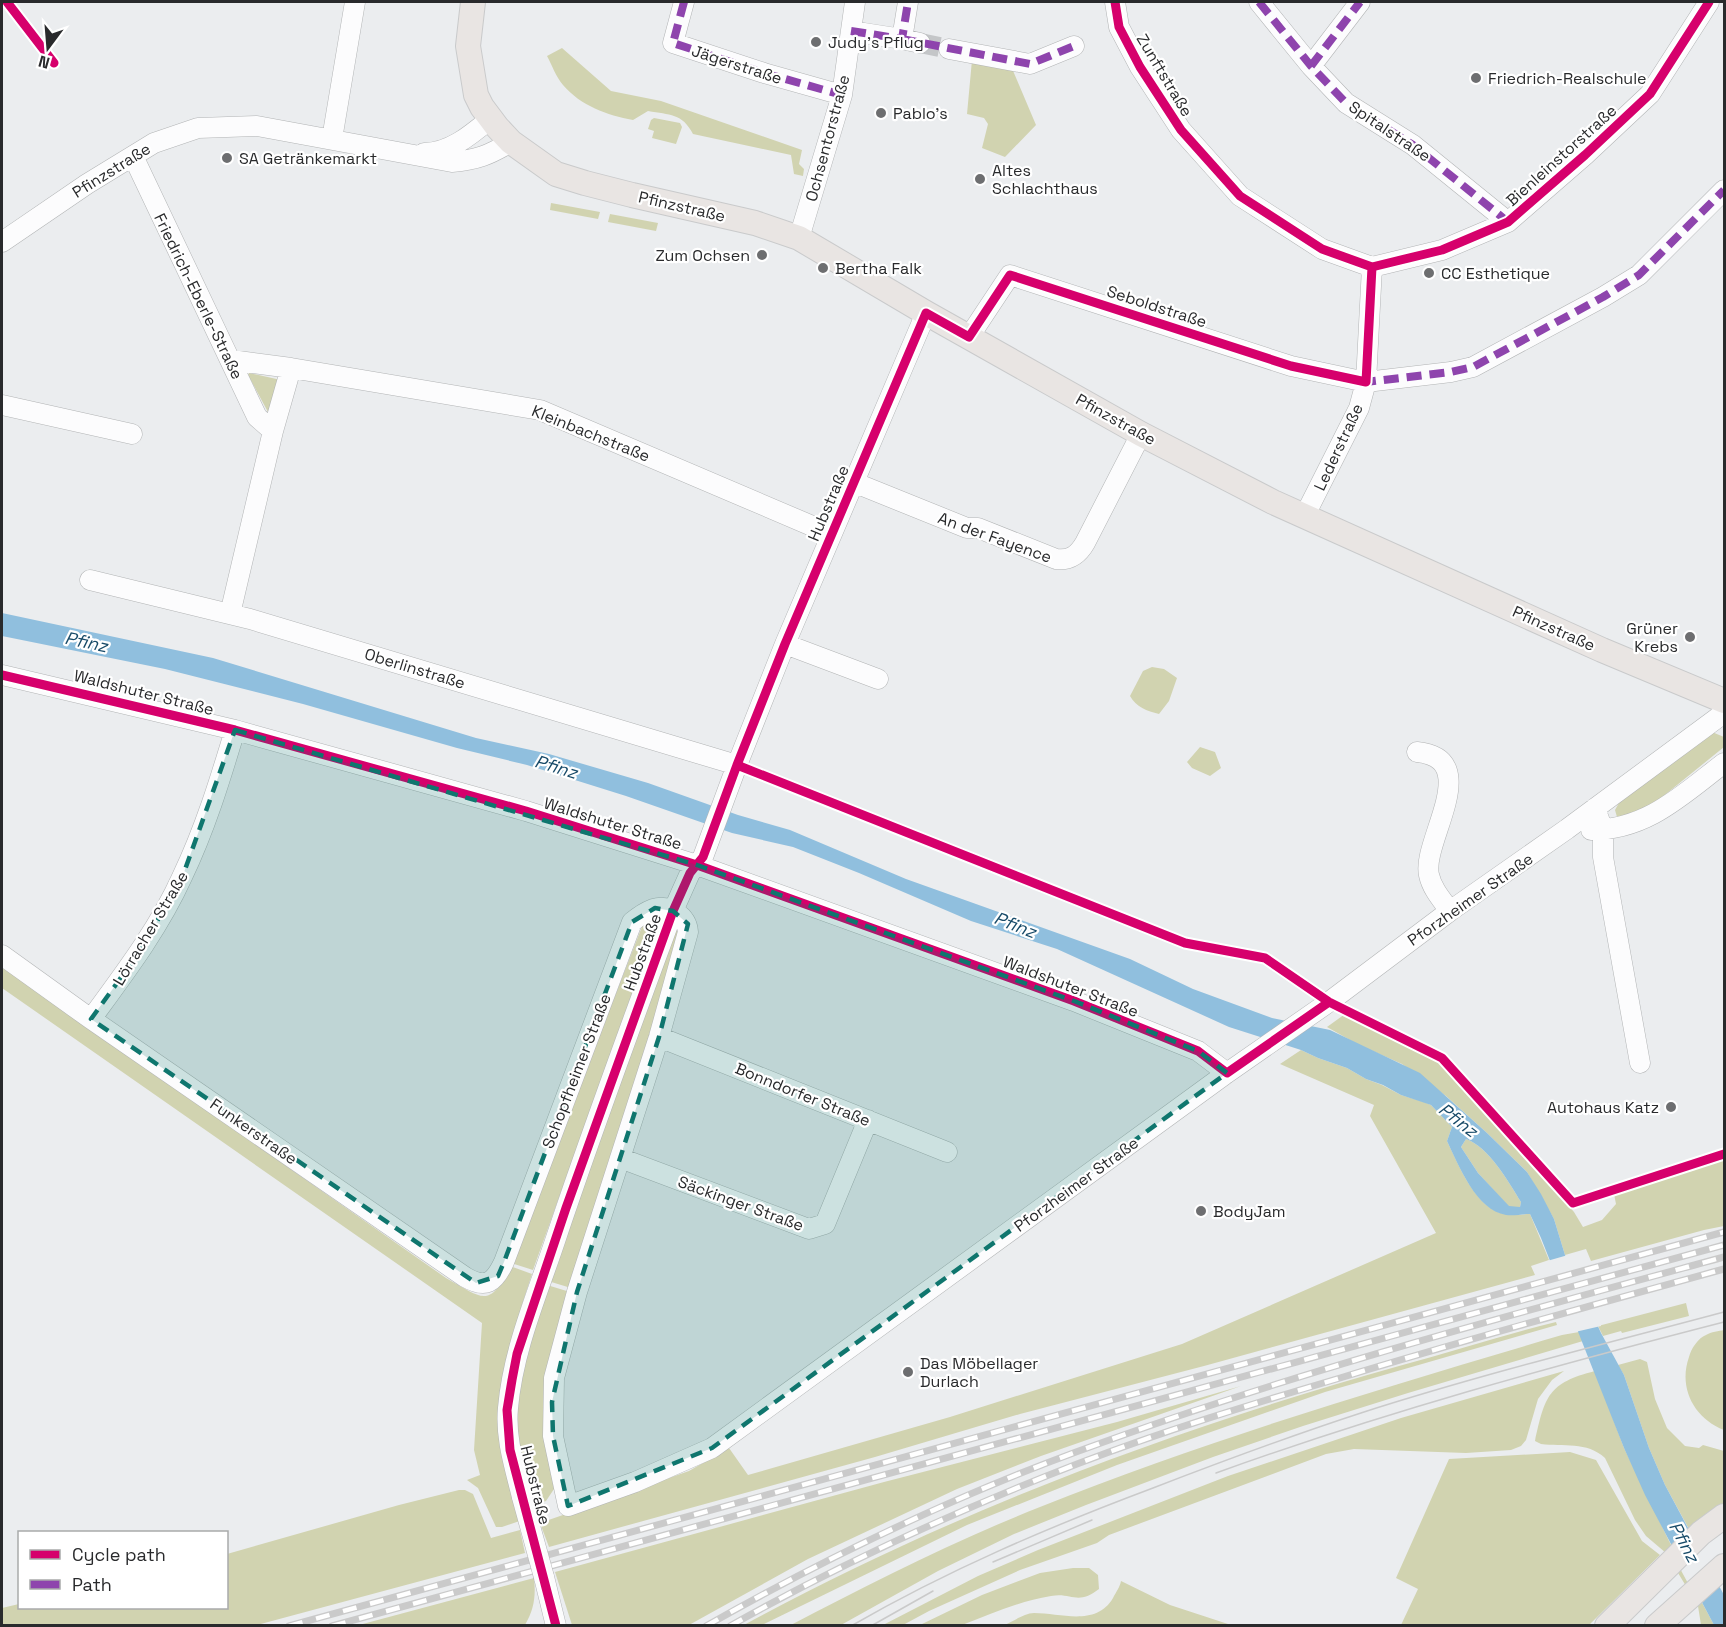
<svg xmlns="http://www.w3.org/2000/svg" width="1726" height="1627" font-family="'Space Grotesk',sans-serif">
	<style>
		.green { fill: #d1d3b0 }
		.water { fill: #90bfde; fill-rule: evenodd }
		.pier { fill: #ebedef }
		.lines { fill: none; stroke-linecap: round; stroke-linejoin: round }
		.minor-tunnel { stroke: #c4c6c8; stroke-width: 20; stroke-dasharray: 20 10; stroke-linecap: butt }
		.minor-casing { stroke: #b2b4b5; stroke-width: 21 }
		.major-casing { stroke: #c9cacb; stroke-width: 26 }
		.minor { stroke: #fcfcfd; stroke-width: 20 }
		.major { stroke: #e9e5e3; stroke-width: 24 }
		.tram { stroke: #cacaca; stroke-width: 1.5 }
		.rail-casing { stroke: #cacaca; stroke-width: 7 }
		.rail { stroke: #fff; stroke-width: 4.5; stroke-dasharray: 14; stroke-linecap: butt }
		.minor-bridge-casing { stroke: #b2b4b5; stroke-width: 21; stroke-linecap: butt }
		.minor-bridge { stroke: #fcfcfd; stroke-width: 20 }
		.quiet { stroke: #8e44ad; stroke-width: 8; stroke-dasharray: 15 8; stroke-linecap: butt }
		.cycleway-casing { stroke: #fff; stroke-width: 13 }
		.cycleway { stroke: #d6006c; stroke-width: 9 }
		.marked { fill: #0f766e; fill-opacity: 0.2; stroke: #0f766e; stroke-width: 4.5; stroke-dasharray: 12 8; stroke-linejoin: round }
		.poi-dot { fill: #6d6e70; stroke: #fff; stroke-width: 2 }
		.labels { text-anchor: middle; stroke-width: 4.5; stroke-linejoin: round; paint-order: stroke }
		.poi-label { font-size: 16px; fill: #292a2c; stroke: #fff; text-anchor: start }
		.street-label { font-size: 16px; fill: #292a2c; stroke: #fff }
		.water-label { font-size: 18px; font-style: italic; fill: #184b69; stroke: #fff }
	</style>
	<rect width="100%" height="100%" fill="#ebedef"/>
	<path class="green" d="M562,48L611,91L661,101L802,150L799,164L804,169L803,176L794,174L791,155L693,134C682,113 670,115 648,111L633,120C607,115 581,106 563,85C556,77 552,65 547,56Z
		M972,60L1011,66L1036,125L1005,157L982,148L988,124L984,118L967,114Z
		M654,118L680,123L682,127L676,144L652,138L654,131L648,129L651,120Z
		M551,203L600,212L598,219L550,210Z
		M610,214L658,223L656,231L608,222Z
		M249,373L281,380L272,412H268L248,375Z
		M1152,667L1164,669L1177,678L1169,701L1159,714C1147,711 1136,707 1130,696L1143,671Z
		M1712,732L1724,737V747L1640,815L1617,817L1615,810L1620,801Z
		M1200,747L1215,752L1221,768L1210,776L1192,768L1187,762Z
		M652,920L658,921L533,1270L511,1263L643,924Z
		M676,929L679,930L680,935L571,1288L548,1281Z
		M2,967L446,1278C482,1298 490,1310 510,1266L532,1274C514,1329 494,1385 500,1444C502,1464 509,1483 515,1502L518,1383L547,1285L570,1292L554,1489L546,1501L535,1505L537,1515L502,1527H496L478,1488L467,1480L480,1475L474,1450L482,1323L2,988Z
		M1345,1014L1439,1060L1574,1212L1583,1227L1602,1220L1616,1204L1614,1194L1724,1159V1226L1704,1230L1591,1261L1586,1249L1565,1255L1554,1219L1527,1172L1487,1133L1446,1096L1402,1064L1357,1044L1327,1027Z
		M1301,1050L1318,1058L1347,1068L1366,1079L1382,1085L1401,1095L1424,1102L1431,1105L1452,1127L1447,1141C1459,1166 1476,1209 1505,1214C1513,1216 1522,1214 1530,1214L1549,1260L1531,1266L1535,1275L1204,1366L1020,1414L875,1457L549,1547L540,1523L689,1471L729,1448L748,1475L950,1417L1182,1344L1436,1233L1370,1116L1374,1105L1280,1064Z
		M1466,1139C1489,1147 1508,1181 1521,1202L1520,1207H1509L1478,1173L1461,1147Z
		M1686,1303L1689,1316L1622,1333L1621,1331L1603,1336L1598,1326Z
		M1556,1322L1557,1325L1325,1392L1117,1465L967,1525L762,1625H744C952,1512 1171,1430 1399,1366C1451,1352 1503,1335 1556,1322Z
		M1724,1330V1430C1694,1418 1678,1388 1689,1357C1691,1349 1698,1338 1706,1335C1711,1332 1719,1331 1724,1330Z
		M1579,1332L1583,1341L1408,1393L1303,1426L1213,1457L1086,1505L1014,1534L938,1571L841,1625L789,1626C871,1583 954,1541 1040,1507C1210,1439 1386,1387 1562,1335Z
		M1640,1359L1647,1362L1655,1399L1667,1428L1685,1446L1699,1448L1703,1445L1724,1451V1506L1690,1531L1665,1485L1649,1448L1624,1375L1618,1365Z
		M1564,1371L1552,1380L1538,1399L1526,1440L1521,1446L1511,1450L1466,1453L1354,1449L1326,1454L1109,1535L1097,1543L1020,1570L929,1611L903,1625H883L978,1576L1038,1550L1228,1476L1401,1418Z
		M1595,1371L1624,1448L1669,1541L1714,1625H1701L1698,1606L1666,1553L1646,1536L1635,1520L1605,1458C1587,1441 1563,1447 1541,1444L1535,1441C1545,1396 1548,1383 1595,1371Z
		M1241,1386L1041,1456L957,1489L808,1559L689,1625H572L555,1572L884,1482L1117,1422Z
		M1570,1452L1596,1460L1642,1541L1660,1555L1589,1625H1401L1418,1589L1396,1578L1449,1459Z
		M459,1490H465L473,1494L491,1538L520,1530L525,1553L257,1625H2V1608L19,1604L20,1608H226L227,1554L399,1505Z
		M1073,1568H1089L1098,1575L1099,1589C1077,1606 1072,1592 1051,1596C1019,1601 992,1614 962,1625C950,1627 932,1626 920,1625L982,1595L1040,1573Z
		M534,1578C536,1596 534,1610 525,1625H359Z
		M1121,1581L1170,1605L1231,1625H1004C1013,1622 1024,1613 1034,1613C1061,1613 1096,1627 1113,1598C1116,1592 1120,1587 1121,1581Z"/>
	<path class="water" d="M2,613L213,658L476,738L549,754L648,783L738,815L790,830L906,879L1130,959L1193,989L1272,1018L1330,1030L1420,1073L1487,1133L1527,1172L1541,1194L1554,1219L1565,1255L1601,1333L1624,1375L1649,1448L1665,1485L1724,1595V1625H1714L1645,1495L1624,1448L1541,1238L1530,1214C1522,1214 1514,1216 1506,1215C1476,1210 1459,1166 1447,1141L1452,1127L1431,1105L1401,1095L1383,1085L1366,1079L1347,1068L1318,1058L1301,1050L1229,1027L1057,949L971,921L859,873L793,847L732,833L626,796L527,765L457,748L303,704L165,669L2,636ZM1466,1139C1489,1147 1508,1181 1521,1202L1520,1207L1509,1206L1478,1173L1461,1147Z"/>
	<path class="pier" d="M1568,1255L1601,1325V1326L1575,1332L1547,1261Z
		M1693,1531L1720,1580L1697,1600L1670,1550Z"/>
	<g class="lines">
		<path class="minor-tunnel" d="M920,43L949,49"/>
		<defs>
			<path id="minor" d="M684,2L673,43L764,73L842,95
				M1115,2L1119,27L1140,67L1181,130L1240,196L1322,249L1372,267L1442,250L1508,222L1585,155L1650,94L1709,2
				M1259,2L1311,66L1346,103L1413,145L1508,222
				M851,31L902,39L908,2
				M902,39L920,43
				M949,49L1030,64L1074,46
				M1311,66L1360,2
				M332,139L355,2
				M424,153C450,153 472,134 490,119
				M133,156L257,417L273,431L230,614
				M799,238L842,95L855,2
				M2,242L87,184L154,143L198,128L257,126L452,162C477,160 489,155 511,142
				M969,337L1010,275L1291,366L1366,382L1451,372L1473,367L1603,297L1639,275L1724,190
				M231,360L291,368L540,410L831,534
				M2,405L132,434
				M273,431L291,368
				M853,482L967,528H978L1056,559C1070,561 1078,555 1085,543L1141,434
				M1304,517L1359,408L1366,382L1372,267
				M90,580L250,619L737,765
				M785,644L878,679
				M2,675L235,730L526,811L697,865L1074,1001L1198,1051L1227,1073
				M1417,752C1485,759 1421,842 1429,875C1432,889 1442,900 1450,911
				M1595,808L1603,830V857L1640,1063
				M1591,830C1647,830 1682,795 1724,763
				M2,955L91,1019L465,1277C486,1289 494,1283 504,1262L632,922C638,917 645,912 653,909C669,904 687,916 688,932L659,1037L577,1292L554,1378L553,1436L568,1506L635,1482L712,1448L1227,1073L1329,1002L1450,911L1567,829L1724,713
				M91,1019C124,974 159,928 182,877C205,829 220,780 235,730
				M659,1037L947,1152
				M620,1158L809,1229L825,1224L868,1120
				M522,1497C515,1468 505,1438 508,1408C513,1350 537,1295 555,1241C592,1130 633,1020 673,911L690,873L703,857L737,765L785,644L926,313
				M544,1577L556,1626"/>
			<path id="major" d="M473,2L468,46L476,95L482,107L497,127L511,142L556,174L585,183L632,195L755,223L799,238L926,313L1141,434L1273,502L1602,650L1724,701
				M1607,1626L1701,1533L1724,1516
				M1657,1626L1724,1566"/>
		</defs>
		<use href="#minor" class="minor-casing"/>
		<use href="#major" class="major-casing"/>
		<use href="#minor" class="minor"/>
		<use href="#major" class="major"/>
		<path class="tram" d="M1216,1473C1382,1413 1553,1366 1724,1322
			M993,1562L1092,1520
			M851,1626C948,1570 1049,1527 1153,1488C1223,1461 1293,1435 1364,1412C1483,1374 1604,1344 1724,1312
			M871,1626L933,1591"/>
		<defs>
			<path id="rail" d="M289,1626L1724,1232
				M332,1626L1724,1245
				M706,1626C824,1559 948,1499 1076,1452C1288,1374 1507,1316 1724,1257
				M730,1626C842,1563 958,1510 1077,1464C1163,1431 1252,1404 1340,1378C1468,1339 1596,1304 1724,1269"/>
		</defs>
		<use href="#rail" class="rail-casing"/>
		<use href="#rail" class="rail"/>
		<defs>
			<path id="minor-bridge" d="M522,1497L544,1577"/>
		</defs>
		<use href="#minor-bridge" class="minor-bridge-casing"/>
		<use href="#minor-bridge" class="minor-bridge"/>
		<path class="quiet" d="M684,2L673,43L764,73L842,95
			M1259,2L1311,66L1346,103L1413,145L1508,222
			M851,31L902,39L908,2
			M902,39L1030,64L1074,46
			M1311,66L1360,2
			M1361,381L1366,382L1451,372L1473,367L1603,297L1639,275L1724,190"/>
		<defs>
			<path id="cycleway" d="M7,2L54,63
				M1115,2L1119,27L1140,67L1181,130L1240,196L1322,249L1372,267L1442,250L1508,222L1585,155L1650,94L1709,2
				M2,675L235,730L526,811L697,865L1074,1001L1198,1051L1227,1073L1329,1002
				M737,765L1185,943L1265,958L1329,1002L1442,1058L1573,1203L1724,1154
				M556,1626L510,1450L507,1410L512,1380L517,1354L566,1208L673,911L690,873L703,857L737,765L785,644L926,313L969,337L1010,275L1291,366L1366,382L1372,267"/>
		</defs>
		<use href="#cycleway" class="cycleway-casing"/>
		<use href="#cycleway" class="cycleway"/>
	</g>
	<path class="marked" d="M235,730L697,865L1074,1001L1198,1051L1227,1073L712,1448L568,1506L553,1436L552,1402L577,1292L659,1037L688,924L673,911L655,908L632,922L504,1262L498,1276L476,1283L91,1019L138,954L182,878Z"/>
	<g class="poi-dot">
		<circle cx="816" cy="42" r="6"/>
		<circle cx="1476" cy="78" r="6"/>
		<circle cx="881" cy="113" r="6"/>
		<circle cx="227" cy="158" r="6"/>
		<circle cx="980" cy="179" r="6"/>
		<circle cx="762" cy="255" r="6"/>
		<circle cx="823" cy="268" r="6"/>
		<circle cx="1429" cy="273" r="6"/>
		<circle cx="1690" cy="637" r="6"/>
		<circle cx="1671" cy="1107" r="6"/>
		<circle cx="1201" cy="1211" r="6"/>
		<circle cx="908" cy="1372" r="6"/>
	</g>
	<g class="labels">
		<g class="poi-label">
			<text x="828" y="48">Judy's Pflug</text>
			<text x="1488" y="84">Friedrich-Realschule</text>
			<text x="893" y="119">Pablo’s</text>
			<text x="239" y="164">SA Getränkemarkt</text>
			<text x="992" y="176">Altes<tspan x="992" dy="18">Schlachthaus</tspan></text>
			<text x="750" y="261" text-anchor="end">Zum Ochsen</text>
			<text x="835" y="274">Bertha Falk</text>
			<text x="1441" y="279">CC Esthetique</text>
			<text x="1678" y="634" text-anchor="end">Grüner<tspan x="1678" dy="18">Krebs</tspan></text>
			<text x="1659" y="1113" text-anchor="end">Autohaus Katz</text>
			<text x="1213" y="1217">BodyJam</text>
			<text x="920" y="1369">Das Möbellager<tspan x="920" dy="18">Durlach</tspan></text>
		</g>
		<g class="street-label">
			<text transform="translate(737 64) rotate(18)" y="6">Jägerstraße</text>
			<text transform="translate(1165 75) rotate(59)" y="6">Zunftstraße</text>
			<text transform="translate(1390 131) rotate(34)" y="6">Spitalstraße</text>
			<text transform="translate(827 138) rotate(-75)" y="6">Ochsentorstraße</text>
			<text transform="translate(1561 155) rotate(-42)" y="6">Bienleinstorstraße</text>
			<text transform="translate(111 170) rotate(-32)" y="6">Pfinzstraße</text>
			<text transform="translate(682 206) rotate(13)" y="6">Pfinzstraße</text>
			<text transform="translate(199 296) rotate(64)" y="6">Friedrich-Eberle-Straße</text>
			<text transform="translate(1157 306) rotate(18)" y="6">Seboldstraße</text>
			<text transform="translate(1116 419) rotate(29)" y="6">Pfinzstraße</text>
			<text transform="translate(591 433) rotate(22)" y="6">Kleinbachstraße</text>
			<text transform="translate(1338 447) rotate(-65)" y="6">Lederstraße</text>
			<text transform="translate(828 503) rotate(-67)" y="6">Hubstraße</text>
			<text transform="translate(995 537) rotate(20)" y="6">An der Fayence</text>
			<text transform="translate(1554 628) rotate(24)" y="6">Pfinzstraße</text>
			<text transform="translate(415 668) rotate(17)" y="6">Oberlinstraße</text>
			<text transform="translate(144 692) rotate(14)" y="6">Waldshuter Straße</text>
			<text transform="translate(613 823) rotate(17)" y="6">Waldshuter Straße</text>
			<text transform="translate(1470 899) rotate(-35)" y="6">Pforzheimer Straße</text>
			<text transform="translate(150 928) rotate(-59)" y="6">Lörracher Straße</text>
			<text transform="translate(642 952) rotate(-70)" y="6">Hubstraße</text>
			<text transform="translate(1071 986) rotate(21)" y="6">Waldshuter Straße</text>
			<text transform="translate(576 1071) rotate(-69)" y="6">Schopfheimer Straße</text>
			<text transform="translate(803 1094) rotate(22)" y="6">Bonndorfer Straße</text>
			<text transform="translate(254 1131) rotate(35)" y="6">Funkerstraße</text>
			<text transform="translate(1076 1184) rotate(-36)" y="6">Pforzheimer Straße</text>
			<text transform="translate(741 1203) rotate(20)" y="6">Säckinger Straße</text>
			<text transform="translate(536 1485) rotate(76)" y="6">Hubstraße</text>
		</g>
		<g class="water-label">
			<text transform="translate(86 642) rotate(12)" y="6">Pfinz</text>
			<text transform="translate(556 767) rotate(17)" y="6">Pfinz</text>
			<text transform="translate(1015 925) rotate(21)" y="6">Pfinz</text>
			<text transform="translate(1458 1120) rotate(38)" y="6">Pfinz</text>
			<text transform="translate(1684 1542) rotate(62)" y="6">Pfinz</text>
		</g>
	</g>
	<rect width="1726" height="1627" fill="none" stroke="#292a2c" stroke-width="6"/>
	<rect x="18" y="1531" width="210" height="78" fill="#ffffff" stroke="#a9aaab" stroke-width="1.5"/>
	<rect x="30" y="1550" width="30" height="9" fill="#d6006c" stroke="#a9aaab" stroke-width="1.5"/>
	<text x="72" y="1561" font-size="18" fill="#292a2c">Cycle path</text>
	<rect x="30" y="1580" width="30" height="9" fill="#8e44ad" stroke="#a9aaab" stroke-width="1.5"/>
	<text x="72" y="1591" font-size="18" fill="#292a2c">Path</text>
	<g transform="translate(48 48) rotate(196)" stroke="#ffffff" stroke-width="4.5" paint-order="stroke">
	<path d="M0-4.5L10 22L0 15L-10 22Z" fill="#292a2c"/>
	<text y="-9" font-size="16" font-weight="bold" text-anchor="middle" fill="#292a2c">N</text>
	</g>
</svg>
